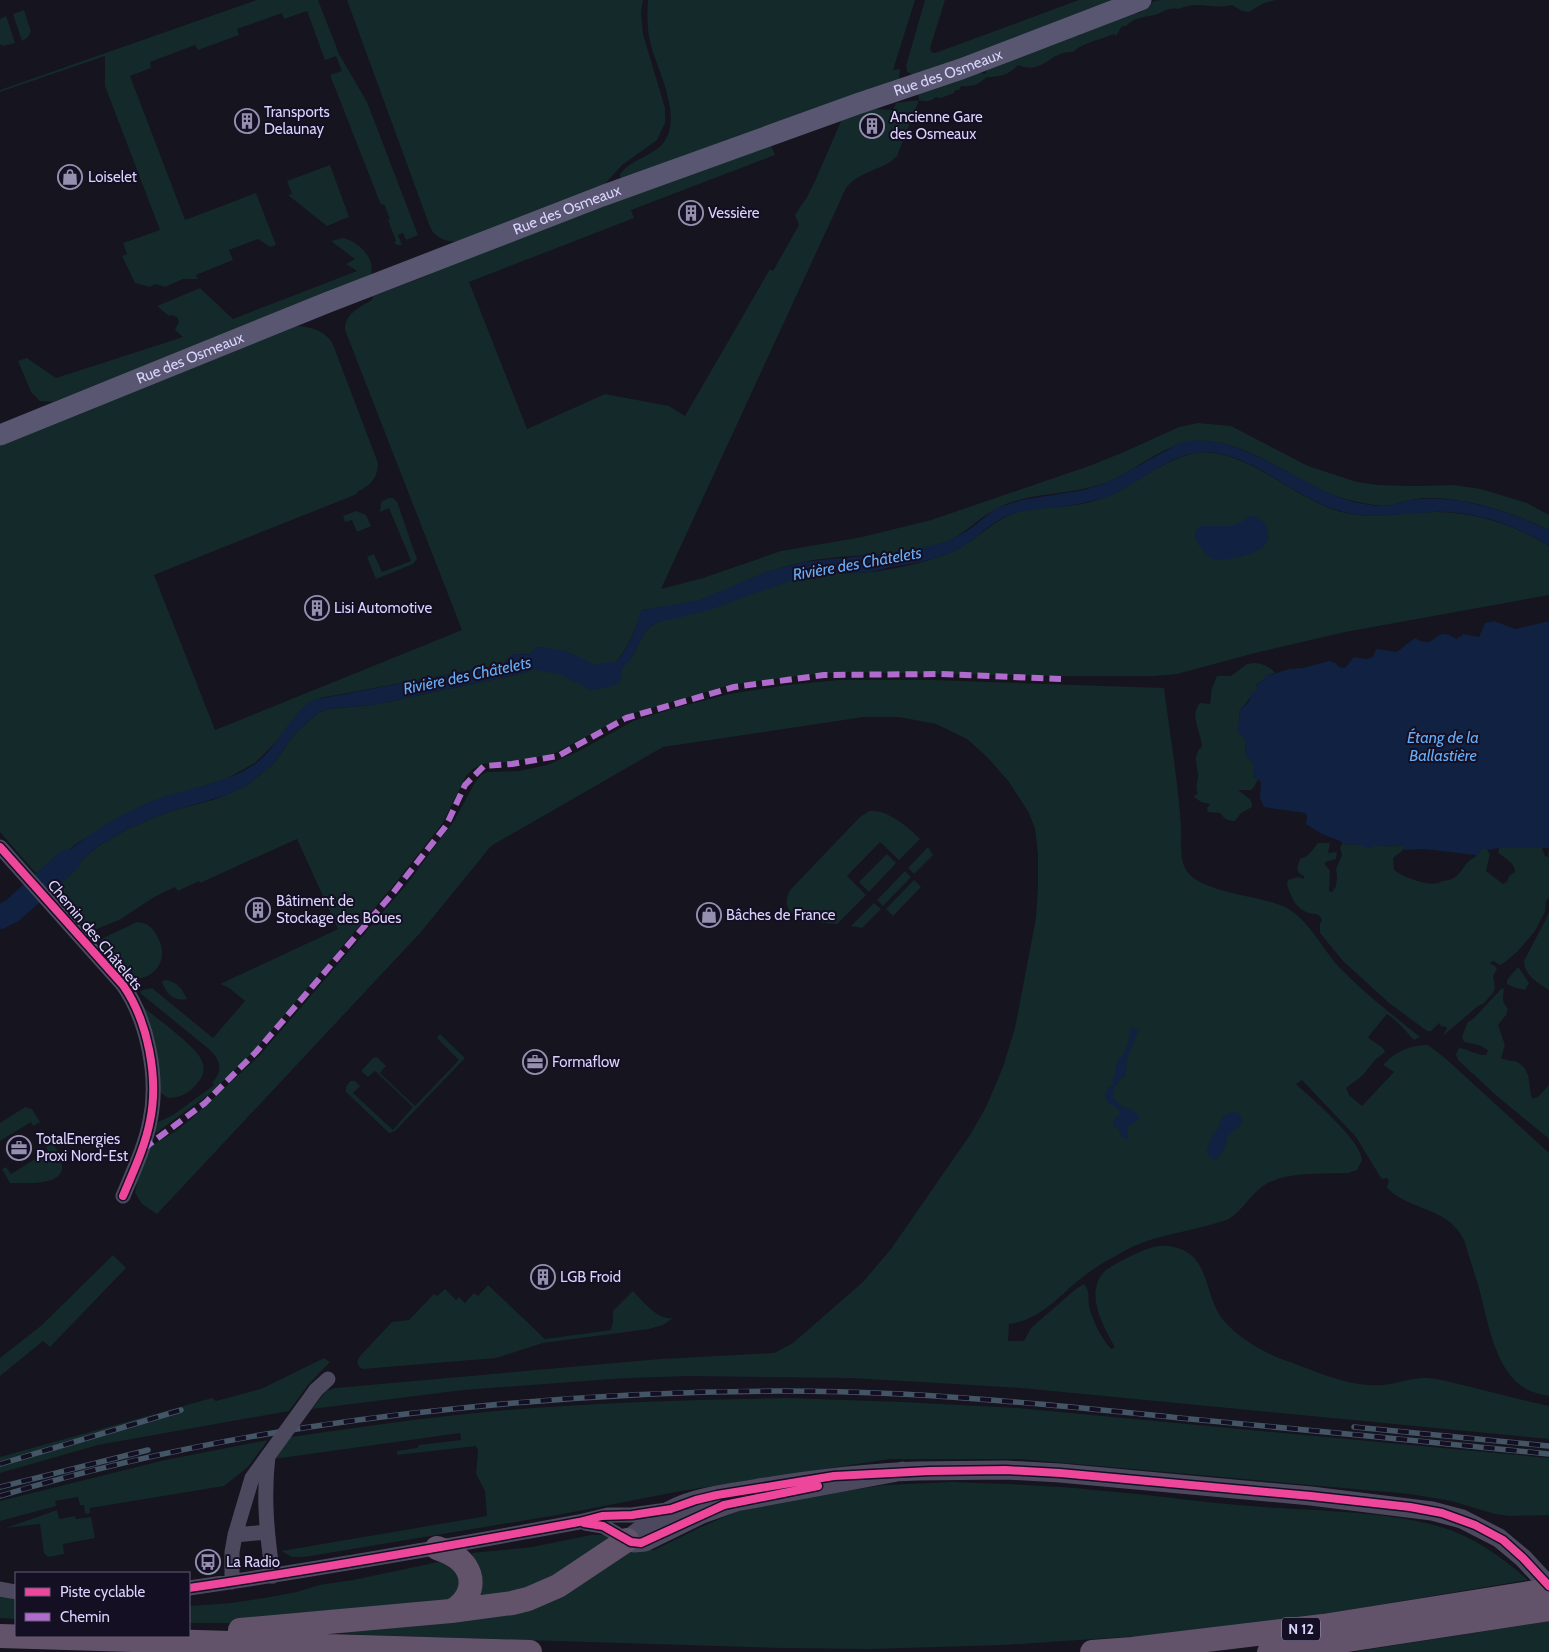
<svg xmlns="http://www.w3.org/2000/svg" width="1549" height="1652" font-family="Cabin,sans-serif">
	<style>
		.green { fill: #13292a }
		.water { fill: #112141 }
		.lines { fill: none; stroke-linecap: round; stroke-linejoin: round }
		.river { stroke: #112141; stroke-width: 24 }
		.minor { stroke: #4c495f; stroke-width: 15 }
		.tertiary { stroke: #4c495f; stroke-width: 19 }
		.secondary { stroke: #585670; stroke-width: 21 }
		.trunk { stroke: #62536b; stroke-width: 24 }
		.rail-casing { stroke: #445666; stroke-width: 5.5 }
		.rail { stroke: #140f23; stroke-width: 4; stroke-dasharray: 11; stroke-linecap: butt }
		.minor-bridge { stroke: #4c495f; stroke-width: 15 }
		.quiet { stroke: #b06ccc; stroke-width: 6; stroke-dasharray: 12 6; stroke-linecap: butt }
		.cycleway-casing { stroke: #140f23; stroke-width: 11 }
		.cycleway { stroke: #ed469a; stroke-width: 8 }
		.labels { text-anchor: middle; stroke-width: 4; stroke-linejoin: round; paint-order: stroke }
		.shield { fill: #140f23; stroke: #9f98bc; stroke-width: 1 }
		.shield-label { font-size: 14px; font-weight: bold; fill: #dad3fd }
		.street-label { font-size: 15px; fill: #dad3fd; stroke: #140f23 }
		.poi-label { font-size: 15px; fill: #dad3fd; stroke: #140f23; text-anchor: start }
		.water-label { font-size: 16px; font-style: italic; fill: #67adf6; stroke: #140f23 }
	</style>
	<rect width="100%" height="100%" fill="#16141e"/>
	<path class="green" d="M257,0H318L339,54L367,102L418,235L406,240L403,233L398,235L402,245H397L394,242L396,241L388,220L390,219L384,204L381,205L330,75L342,71L336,56L325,60L307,11L284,19L282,13L237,29L239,35L198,50L195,45L150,62L151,68L130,76L185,220L256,193L276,245L270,247L258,239L229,250L233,260L196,275L198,279H183L165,287L155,284L150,287L135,283L122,256L127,254L123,243L160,230L105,86V56L0,92V90Z
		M347,0H643L641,12L643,34L665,108V123L657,140L622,165L603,186L459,242C448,242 435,239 430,227Z
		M648,0H915L893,70L900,69L899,79L621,179L620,174C631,159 654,156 664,142C683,115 657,70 650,42C647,28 647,14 648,0Z
		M925,0H945L930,48L931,52L935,53L1079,0H1125L915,75L907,72L906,66Z
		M1161,0H1276L1264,3L1249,12L1242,11L1232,5C1207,10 1205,0 1178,9C1168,7 1164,12 1155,15C1145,17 1135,17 1126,26H1122L1116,36L1114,34C1100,40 1084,42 1073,52C1050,50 1043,76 1018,65C1009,75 1000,77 987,77C978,85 973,87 961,86L959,90H955L954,93L941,98L935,97C931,102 925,102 919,100L897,156C883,171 862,169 846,188L661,589L703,578L781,551L862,537L931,520L1089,466L1124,452L1179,427L1198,423L1231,426L1308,466L1357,482L1378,485L1415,486L1453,485L1481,489L1527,503L1549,515V530C1511,512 1467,497 1424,498C1412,499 1402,502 1391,505C1381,507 1368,504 1358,502C1303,492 1258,442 1202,441C1168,440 1140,468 1110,481C1075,496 1030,491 998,508C979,517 966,534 946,542C900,559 850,552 803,562C768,569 738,587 704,599C685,605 662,607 642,610C635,630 620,677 591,670C582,668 577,660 567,658C550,652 531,654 513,654L503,664L321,698L301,710L281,737L255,763L226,779L149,803L77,843L39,877L0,832V439L293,326C309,326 322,329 332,342L378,463C378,478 370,486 357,492V494L154,575L215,730L462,630L345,330C344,314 360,307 372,300L373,296L428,275L437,268L770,143L775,155L631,210L634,218L469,282L527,429L605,394L669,406L685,416L770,269L773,271L799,225L795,215L807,197L815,181L842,119L861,108L893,110L896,103L919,100L918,94L975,71L985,74L989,65L1072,35L1079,36L1081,33L1129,13C1144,15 1145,8 1154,1Z
		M24,10L31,32L27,38L22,41L13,14Z
		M6,16L15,43L3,46L0,44V19Z
		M330,165L349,217L327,226L288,195L292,194L287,181Z
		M343,238C359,241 378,261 370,277L53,402L40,401L31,392L18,361L27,358L56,378L183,337L175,330L179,322L177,317L172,315L169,316L157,306L200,288L233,319L357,271L346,264L355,259L331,241Z
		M1200,452C1251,452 1288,494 1335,510C1368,521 1400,513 1433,512C1474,511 1515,525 1549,546V595L1345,632L1255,653L1177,674L1153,676H1065L841,672L796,676L730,685L627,715L553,754L510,762L482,764L473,769L466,776L442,824L393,886L256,1049L211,1093L156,1133L154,1132L156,1123L173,1115L214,1085L212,1083C223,1071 221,1061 210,1050L140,993L142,990L152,988L213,1038L245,1001L229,988L220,984L338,929L297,839L200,883L199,881L178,891L175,887L156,896L119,920L87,933L49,889L97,847L127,829L168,812L219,798L246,786L274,763L295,733L318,713L328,709L373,705L524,673C549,661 554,662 579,674L581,684L632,657L645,631L650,627L660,621L809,574C826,571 841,574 858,573C883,572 924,563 947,554C974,544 991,520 1018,512C1044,505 1072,509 1097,500C1132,488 1165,457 1200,452Z
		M388,498H393L397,502L417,559L413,564L376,579L367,557L374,554L382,572L411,561L389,508L380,512L381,502Z
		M356,511L366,515L371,526L357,532L352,520L345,522L343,516Z
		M1254,663C1261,663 1271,667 1275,673L1269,675L1267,674L1264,680L1256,685L1257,687L1256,692C1249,696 1247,705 1240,709L1239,722L1237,731L1245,739L1246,754L1253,764V776L1258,779L1254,787L1251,790H1238L1250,799L1252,804V807L1241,813L1235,821C1228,821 1224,819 1220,813L1208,812L1207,808L1210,804L1201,802L1194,797L1195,795L1198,794C1194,785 1199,781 1198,773C1196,762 1193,756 1202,746C1201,732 1189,716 1200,703L1210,704L1212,688L1217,676H1231L1247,664Z
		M839,680H931L1164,688C1170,734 1178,781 1181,827C1182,840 1179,856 1185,868C1197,893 1260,895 1285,907C1310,920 1321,948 1340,968C1364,993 1393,1015 1420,1037L1414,1040C1405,1031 1398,1021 1387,1014L1368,1037C1373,1043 1383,1045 1385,1052L1375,1060L1362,1076L1346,1088L1349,1095L1362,1106L1394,1072L1383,1065C1393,1053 1411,1044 1428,1045L1445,1058L1549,1153V1396C1539,1394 1529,1392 1520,1385C1494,1365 1487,1318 1479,1288C1474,1272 1469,1256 1464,1240C1448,1207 1413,1212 1388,1189L1387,1187L1389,1181L1387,1178L1383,1179L1381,1178L1356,1137L1302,1080L1296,1084C1311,1098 1362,1141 1362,1160L1357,1170L1348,1173C1324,1174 1284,1171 1263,1186C1250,1195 1243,1210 1229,1219C1197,1231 1161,1233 1130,1248C1115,1256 1098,1265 1084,1276C1058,1296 1043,1319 1009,1324L1008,1341H1024L1031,1328L1077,1288L1084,1284C1090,1290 1088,1299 1089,1307C1093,1321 1101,1338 1111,1349L1115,1347C1103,1326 1083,1291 1106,1270C1113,1265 1121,1261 1129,1257C1141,1251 1155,1244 1169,1246C1209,1252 1203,1287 1219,1314C1229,1330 1250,1344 1266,1352C1277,1358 1290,1362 1301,1366C1327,1376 1353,1387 1382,1385C1397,1384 1412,1377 1427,1378C1442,1379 1457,1384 1471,1387C1497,1394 1523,1400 1549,1406V1439L1021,1388L852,1378L690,1376L626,1378L463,1390L312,1409L326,1391L335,1388L660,1359L774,1353L793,1343L863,1282L891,1249L970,1135L986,1107L1003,1067L1015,1028L1036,918L1038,886V854L1035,829L1029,813L1009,782L987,757L967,739L936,724L899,717H864L663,747L491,846L421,932L157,1214L142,1204L135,1193L138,1178L149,1147L176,1131L191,1119L259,1056L406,885L454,821L474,784L481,775L487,772L519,771L547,765L579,751L633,721L675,708L729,694L787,685Z
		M869,811C887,809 908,827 920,839L899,860L880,842L847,876L866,895L837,924C818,922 774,921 790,890L860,817Z
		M1318,843H1330L1328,853L1337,852L1336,859L1325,862V865L1330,871L1329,891L1332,892L1336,886L1337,877L1336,869L1342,855L1340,848L1342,844L1405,846L1402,851L1393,858L1394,870C1403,877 1433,889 1442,881C1457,880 1459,873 1467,863C1470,859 1475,858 1477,855C1479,853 1480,851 1482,848L1487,849L1490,854L1486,871L1503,884L1507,882L1509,876L1515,872C1515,863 1504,857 1498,853L1499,848H1542L1545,856L1548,857L1549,848V898L1546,901L1545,912L1535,931L1518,951L1504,963L1499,965L1494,961L1491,962L1490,964L1495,966L1497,969L1493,976L1495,988L1493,993L1484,1003L1478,1006L1445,1034L1443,1035L1447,1028L1444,1026L1442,1027L1439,1023L1431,1031H1427L1389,1003L1343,961L1320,933V924L1322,920C1318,912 1316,915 1309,913C1295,909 1290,895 1287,884L1288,880L1298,877L1304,879V876L1299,873L1297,869L1300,859C1310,856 1312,850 1318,843Z
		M928,847L933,855L914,874L908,868Z
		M887,854L896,863L869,892L859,882Z
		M905,871L911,877L883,906L877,900Z
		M914,880L921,887L893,916L886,909Z
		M874,903L881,909L862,928L851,926Z
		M1549,913V990C1538,983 1524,975 1524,961Z
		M137,922C149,923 153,928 158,938C168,956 159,976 137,979C133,980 130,978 125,979L120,973L123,971L98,944L99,940Z
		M1517,968H1519L1529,983L1525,990L1516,988L1507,984V980Z
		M166,980C178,982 182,989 187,999C174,1002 165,993 162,981Z
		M1502,988L1504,989C1503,1000 1501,999 1508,1009L1506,1015L1498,1025L1505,1045L1501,1058C1506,1061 1512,1060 1517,1062C1532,1069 1528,1086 1532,1099L1538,1097L1549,1085V1139L1497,1096L1458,1060L1456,1054L1459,1048C1468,1049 1478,1056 1486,1055L1488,1050L1479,1045L1464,1042L1462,1037L1467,1023L1474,1018Z
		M142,1006C155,1017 197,1047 202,1061C206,1071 202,1079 195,1086C188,1094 179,1098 168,1098L161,1093Z
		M440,1034L465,1058L395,1131L389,1133L346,1092V1087L350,1081H355L360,1086L353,1093L393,1130L413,1107L375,1071L368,1077L362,1072V1070L373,1058L377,1057L386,1066L380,1073L415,1106L459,1060L437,1038Z
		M25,1107L32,1109L40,1122L33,1126L31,1122L0,1141V1123Z
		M53,1143C80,1186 41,1183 10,1183L2,1169L6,1167L11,1174L48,1151L46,1147Z
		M113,1255L126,1268L50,1347L43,1341L0,1376V1358L42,1325Z
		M488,1285L545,1339L611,1330L613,1322V1311L633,1291C644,1302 657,1320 673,1318L663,1325L649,1329L543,1343L496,1358L363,1369L359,1367L357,1362L360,1356L392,1322L409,1320L434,1294L437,1296L445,1289L456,1300L459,1297L465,1303L474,1293L478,1296Z
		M324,1358L330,1362L308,1385L289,1411L98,1445L0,1473V1457L212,1398L216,1401L261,1389Z
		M788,1398L902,1402L1018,1408L1549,1458V1515L1510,1516L1495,1514L1451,1501L1410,1494L1020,1459H890L681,1491L563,1514L304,1557H292L281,1551L487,1516L485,1491L476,1474L478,1451L476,1446L397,1455V1451L417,1448L419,1445L461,1440L460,1433L274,1459L291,1437C346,1429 401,1421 456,1415C566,1403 677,1400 788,1398Z
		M268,1440L248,1467L224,1486L90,1508V1513L85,1514L84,1505H80L78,1497L55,1501L56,1506L0,1521V1501L165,1460Z
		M952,1482C999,1484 1048,1485 1095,1490C1147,1494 1198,1502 1250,1506C1310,1511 1383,1510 1441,1527C1474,1537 1502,1557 1528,1580L1324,1614L1169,1634L1003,1645L871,1649L782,1648L366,1635L323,1632L448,1618L625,1549L654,1550L701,1527L750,1506L797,1498L885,1485Z
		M57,1510L59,1519L75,1516L76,1519L91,1517L95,1538L63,1544L64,1554L48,1557L44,1553L40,1524L6,1528Z
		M591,1535H603L609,1538L537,1586L481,1599L472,1553L532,1547Z
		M443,1561L462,1575L455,1600L237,1623H189V1606L231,1603L270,1597L297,1592L319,1585L353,1580Z
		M0,1595L16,1597V1619L0,1618Z
		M1549,1621V1652H1353Z"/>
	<path class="water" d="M1188,441C1247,435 1298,487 1354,502C1365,504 1381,508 1391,505C1401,502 1411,499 1421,499C1465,496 1510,512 1549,530V546C1515,525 1474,510 1433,512C1408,513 1383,518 1358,515C1302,508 1259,454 1206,452C1170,451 1138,486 1106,497C1088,503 1069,506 1051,508C1035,509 1020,510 1005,517C983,527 971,546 945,555C928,561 910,564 891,567C880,570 868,573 856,573C840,573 825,571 809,574L706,611L656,623L645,631L632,657L607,686L581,684L579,674L584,668C611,678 625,654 634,632C637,625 638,617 642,610L700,600L768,571L803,562L902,552L946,542L967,531L997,508L1022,500L1084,490L1100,485L1120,476L1180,443Z
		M1251,515C1264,519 1274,532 1265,545C1258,553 1224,563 1214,559C1209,558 1205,553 1202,549C1197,543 1195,539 1195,532L1200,526H1232L1240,523Z
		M1494,621L1515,629L1549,621V848H1499L1490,850L1482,848L1478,855H1475L1424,849L1403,850L1404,846L1374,845L1373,848H1365L1363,845L1342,844V842L1320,833L1306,824L1307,816L1305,813L1264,807L1260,798L1261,782L1253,776V764L1246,754L1245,739L1237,731L1239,722L1240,709C1246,706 1251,701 1251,693L1256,691L1257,687L1256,685L1264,680L1267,674L1270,675L1289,669L1303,668L1329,661L1336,663L1339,667L1345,668L1354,657L1366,659L1373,657L1376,649L1397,652C1403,647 1409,642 1415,638C1436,651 1433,629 1449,635C1452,636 1454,638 1456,639L1460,636L1462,637V634L1479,637L1485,623Z
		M513,654L556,655L576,661L570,670C550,662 543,664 524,673L373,705L328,709L318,713L295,733L274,763L246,786L227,795L168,812L127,829L97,847L49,889L39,877C71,846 107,820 148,803C183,788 222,786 255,764C277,748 292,712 313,700L503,664Z
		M27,892L34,900L14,918L0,926V910Z
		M1131,1026L1135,1030L1139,1029C1135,1038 1132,1047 1128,1056C1127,1059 1126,1071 1125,1077L1121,1078L1113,1090L1114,1095L1112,1097L1123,1107L1131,1109L1139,1116L1138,1120L1128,1126L1127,1139C1119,1137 1122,1133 1118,1128L1113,1127L1114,1119L1118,1117L1120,1113L1118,1109L1107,1101L1105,1095L1108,1088L1114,1084V1082L1112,1081L1115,1074L1117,1061L1123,1055L1128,1044Z
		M1231,1112H1236L1241,1116L1242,1124L1228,1135L1225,1147L1216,1160H1213L1209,1156L1207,1151L1211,1137L1218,1129L1222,1117Z"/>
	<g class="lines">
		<path class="river" d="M541,659L564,663L594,678L610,674
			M0,917L12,911L68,861"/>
		<path class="minor" d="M0,847L123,985C148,1021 159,1078 150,1121C145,1147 133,1172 123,1196
			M316,1390L328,1379
			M585,1523L603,1526L627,1540
			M235,1535L267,1532
			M232,1582V1552L235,1535L252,1478L268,1456C263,1497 267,1536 273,1576
			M189,1588C319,1569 449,1546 579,1522L608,1515H632L667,1510
			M0,1589L16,1592"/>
		<path class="tertiary" d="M903,1471L736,1502L702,1514L645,1542L634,1543L627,1540C644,1527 661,1513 681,1505C704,1496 729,1493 753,1489C807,1480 861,1473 917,1471L1006,1470L1060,1473L1311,1496L1432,1511L1462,1519L1499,1538L1523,1558L1549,1586"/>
		<path class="secondary" id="s1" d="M0,435L326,303L602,196L857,104L961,69L1141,0"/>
		<path class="trunk" d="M437,1548C446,1551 454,1554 461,1561C478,1578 471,1601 451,1611
			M240,1630L451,1611L512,1603L528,1599L558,1586L627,1540
			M0,1636L530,1652
			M1092,1652L1132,1649L1323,1626L1549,1590
			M1269,1652L1549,1609"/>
		<defs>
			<path id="rail" d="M1354,1427L1549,1446
				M0,1464L181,1410
				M0,1487L148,1450
				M0,1496C150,1451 306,1423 462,1408C607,1393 754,1387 901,1394C997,1399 1093,1409 1190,1419C1310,1430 1429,1442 1549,1454"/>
		</defs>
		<use href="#rail" class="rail-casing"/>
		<use href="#rail" class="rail"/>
		<path class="minor-bridge" d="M268,1456L316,1390"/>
		<path class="quiet" d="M143,1149L205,1103L256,1052L393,893L446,826L465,785L484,766L512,764L558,756L626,718L734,687L824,675L941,674L1061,679"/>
		<defs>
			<path id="cycleway" d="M0,847L123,985C148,1021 159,1078 150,1121C145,1147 133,1172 123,1196
				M584,1523L603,1526L631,1542L641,1543L724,1505L818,1486
				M189,1588C319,1569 449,1546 579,1522L602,1516L632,1515L671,1509L696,1500L717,1495L834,1476L930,1471L1006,1470L1060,1473L1311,1496L1410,1507L1442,1513L1475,1525L1503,1540L1523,1558L1549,1586"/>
		</defs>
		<use href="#cycleway" class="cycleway-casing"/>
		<use href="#cycleway" class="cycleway"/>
	</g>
	<defs>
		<symbol id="building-ring" viewBox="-11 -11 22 22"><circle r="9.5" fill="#140f23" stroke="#9590af" stroke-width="1.5"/><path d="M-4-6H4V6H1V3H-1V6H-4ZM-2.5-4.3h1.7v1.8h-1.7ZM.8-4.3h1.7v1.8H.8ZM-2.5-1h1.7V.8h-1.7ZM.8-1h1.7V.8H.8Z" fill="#9590af"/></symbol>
		<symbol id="shop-ring" viewBox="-11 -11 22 22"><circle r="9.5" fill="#140f23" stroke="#9590af" stroke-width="1.5"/><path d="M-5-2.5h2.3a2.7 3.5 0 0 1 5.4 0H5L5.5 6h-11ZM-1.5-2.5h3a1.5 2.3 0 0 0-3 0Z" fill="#9590af"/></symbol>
		<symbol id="office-ring" viewBox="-11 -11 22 22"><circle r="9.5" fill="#140f23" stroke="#9590af" stroke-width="1.5"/><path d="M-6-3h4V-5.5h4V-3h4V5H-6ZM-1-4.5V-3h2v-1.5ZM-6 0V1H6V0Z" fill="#9590af"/></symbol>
		<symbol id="bus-ring" viewBox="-11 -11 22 22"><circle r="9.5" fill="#140f23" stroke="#9590af" stroke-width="1.5"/><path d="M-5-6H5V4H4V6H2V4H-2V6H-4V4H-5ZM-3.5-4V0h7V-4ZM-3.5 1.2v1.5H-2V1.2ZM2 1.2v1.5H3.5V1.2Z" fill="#9590af"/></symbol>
	</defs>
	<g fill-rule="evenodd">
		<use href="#building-ring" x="233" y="107" width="28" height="28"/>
		<use href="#building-ring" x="858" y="112" width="28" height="28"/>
		<use href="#shop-ring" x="56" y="163" width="28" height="28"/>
		<use href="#building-ring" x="677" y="199" width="28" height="28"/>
		<use href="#building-ring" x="303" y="594" width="28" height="28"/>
		<use href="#building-ring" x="244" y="896" width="28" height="28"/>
		<use href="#shop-ring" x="695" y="901" width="28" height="28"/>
		<use href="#office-ring" x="521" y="1048" width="28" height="28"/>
		<use href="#office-ring" x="5" y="1134" width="28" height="28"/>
		<use href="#building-ring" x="529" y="1263" width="28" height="28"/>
		<use href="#bus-ring" x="194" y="1548" width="28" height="28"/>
	</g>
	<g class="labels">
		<rect class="shield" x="1282" y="1617.5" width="38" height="23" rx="4"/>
		<g class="shield-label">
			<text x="1301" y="1634">N 12</text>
		</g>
		<g class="street-label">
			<text dy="5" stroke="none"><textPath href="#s1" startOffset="1015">Rue des Osmeaux</textPath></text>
			<text dy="5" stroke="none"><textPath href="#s1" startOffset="610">Rue des Osmeaux</textPath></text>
			<text dy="5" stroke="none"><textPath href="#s1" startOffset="205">Rue des Osmeaux</textPath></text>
			<text transform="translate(95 935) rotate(50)" y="5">Chemin des Châtelets</text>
		</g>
		<g class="poi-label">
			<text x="264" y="117">Transports<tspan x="264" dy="17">Delaunay</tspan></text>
			<text x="890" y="122">Ancienne Gare<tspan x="890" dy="17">des Osmeaux</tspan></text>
			<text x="88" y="182">Loiselet</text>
			<text x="708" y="218">Vessière</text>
			<text x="334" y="613">Lisi Automotive</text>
			<text x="276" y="906">Bâtiment de<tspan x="276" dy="17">Stockage des Boues</tspan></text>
			<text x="726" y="920">Bâches de France</text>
			<text x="552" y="1067">Formaflow</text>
			<text x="36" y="1144">TotalEnergies<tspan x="36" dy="17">Proxi Nord-Est</tspan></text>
			<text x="560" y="1282">LGB Froid</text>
			<text x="226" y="1567">La Radio</text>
		</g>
		<g class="water-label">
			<text transform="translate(857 563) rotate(-10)" y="6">Rivière des Châtelets</text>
			<text transform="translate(467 675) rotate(-12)" y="6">Rivière des Châtelets</text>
			<text x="1443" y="743">Étang de la<tspan x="1443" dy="18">Ballastière</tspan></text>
		</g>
	</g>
	<rect x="15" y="1572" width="175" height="65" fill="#140f23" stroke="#635d7a"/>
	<rect x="25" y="1588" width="25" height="8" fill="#ed469a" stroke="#635d7a"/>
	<text x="60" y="1597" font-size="15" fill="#dad3fd">Piste cyclable</text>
	<rect x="25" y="1613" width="25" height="8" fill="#b06ccc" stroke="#635d7a"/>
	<text x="60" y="1622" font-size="15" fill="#dad3fd">Chemin</text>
</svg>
